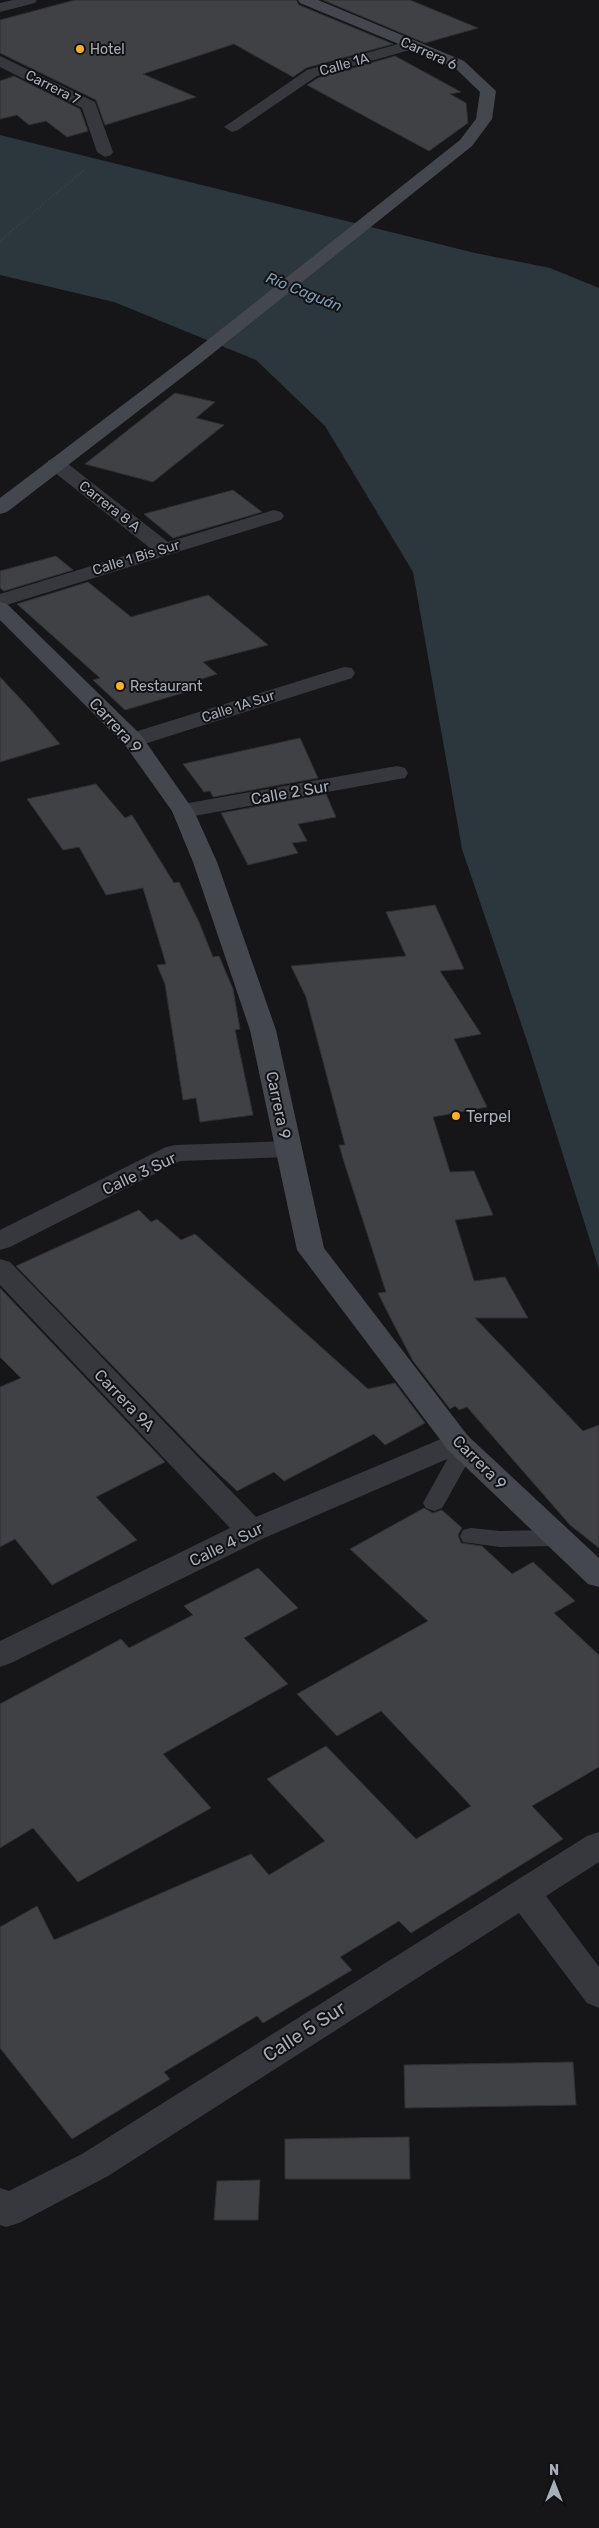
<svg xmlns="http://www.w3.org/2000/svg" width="599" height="2528" font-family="Rubik,sans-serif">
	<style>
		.water { fill: #2b363d }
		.building { fill: #404145; stroke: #303034 }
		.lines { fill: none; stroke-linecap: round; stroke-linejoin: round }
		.path { stroke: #3d3f45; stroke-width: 2; stroke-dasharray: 1 2.5; stroke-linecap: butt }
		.service { fill: #37383e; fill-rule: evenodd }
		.minor { fill: #37383e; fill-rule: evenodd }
		.secondary { fill: #45474e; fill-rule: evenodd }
		.poi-dot { fill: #fbae2b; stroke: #111113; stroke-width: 2 }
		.labels { text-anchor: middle; stroke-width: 4; stroke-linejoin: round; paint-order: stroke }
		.far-poi-label { font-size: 14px; fill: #a7adb9; stroke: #111113; text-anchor: start }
		.far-street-label { font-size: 14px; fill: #a7adb9; stroke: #111113 }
		.far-water-label { font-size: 15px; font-style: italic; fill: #7d9db6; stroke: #111113 }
		.street-label { font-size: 16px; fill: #a7adb9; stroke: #111113 }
		.poi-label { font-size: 16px; fill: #a7adb9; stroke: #111113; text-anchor: start }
		.near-street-label { font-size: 19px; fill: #a7adb9; stroke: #111113 }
	</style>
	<rect width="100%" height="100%" fill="#161618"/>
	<path class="water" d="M0,135L475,253L550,268L599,288V1269L527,1041L462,849L413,572L325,426L256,360L114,302L0,275Z"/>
	<path class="building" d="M75,0H296L299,5L393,44L306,68L293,77L234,44L143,74L196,97L105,125L96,100L0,53V20Z
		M323,0H410L478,28L425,43Z
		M395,56L461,92L450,94L466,103L468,123L429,151L307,85L318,78Z
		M14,76L80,109L88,131L67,137L46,121L29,125L17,115L0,119V81Z
		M175,393L215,402L196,418L224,425L153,482L85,464Z
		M233,490L262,512L173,538L144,514Z
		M56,556L73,570L4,591L0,588V571Z
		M88,582L131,617L208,595L268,645L203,662L217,674L189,683L196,689L125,710L93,680L100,678L17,604Z
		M0,677L29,708L60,744L0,762Z
		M300,738L318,778L213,797L210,791L204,792L183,764Z
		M96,784L125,818L132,815L174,883L179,882L199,922L213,957L219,956L233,989L240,1029L235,1030L253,1115L200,1122L196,1098L183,1100L165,984L157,965L166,964L143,888L106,895L79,847L63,850L27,799Z
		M326,794L336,817L298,824L307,841L292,843L298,853L248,865L221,813Z
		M435,905L464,969L440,971L481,1034L454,1039L487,1107L433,1117L450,1172L474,1171L493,1215L455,1220L474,1281L505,1277L528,1318H475L583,1431L599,1425V1548L570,1525L467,1407L459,1410L455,1406L450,1409L413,1361L391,1319L378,1293L386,1292L345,1165L339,1145H345L306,997L291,966L406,956L386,912Z
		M139,1210L151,1222L157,1219L181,1240L195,1234L368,1389L395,1383L425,1423L385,1445L374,1434L284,1481L274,1472L237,1491L201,1457L16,1266Z
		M0,1288L165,1462L96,1497L137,1540L52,1585L15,1539L0,1547V1387L21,1378L0,1357Z
		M424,1508L433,1513L442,1510L462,1528L458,1535L461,1543L482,1546L512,1574L533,1562L575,1601L554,1613L599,1655V1767L532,1806L563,1839L411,1933L399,1921L340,1957L352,1970L263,2023L257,2016L164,2072L170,2079L72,2139L0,2048V1927L37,1906L54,1940L251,1854L269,1875L325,1841L267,1779L326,1746L416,1839L471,1806L381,1711L337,1736L297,1694L428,1621L350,1549Z
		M258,1568L298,1608L244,1638L288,1684L163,1754L211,1808L78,1882L33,1828L0,1848V1704L121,1639L129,1648L193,1615L184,1606Z
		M573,2062L576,2105L405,2108L404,2065Z
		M409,2137L410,2179H285V2139Z
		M260,2180L258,2220H214L217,2181Z"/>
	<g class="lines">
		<path class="path" d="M0,241L85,169"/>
		<path class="service" d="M464,1442L472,1444L475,1449L445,1503L442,1508L434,1511L426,1508L423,1503L453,1449L456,1444Z
			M471,1528L500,1531L558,1530L566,1532L569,1538L566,1544L558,1546L500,1547L463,1542L460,1536L463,1530Z"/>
		<path class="minor" d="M13,0H37L35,3L0,12V3Z
			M412,40L417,42L420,45L417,48L317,76L238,130L232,132L224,127L307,70Z
			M0,56L95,102L113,152L111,155L105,157L97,152L82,108L0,67Z
			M56,458L63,460L168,542L274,510L281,512L284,516L281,520L0,607V594L150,548L49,468L46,464L49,460Z
			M344,667L352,668L355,673L352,678L141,745L133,747L125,745L122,740L125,735Z
			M397,766L405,768L408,773L405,778L183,818L175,816L172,811L175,806L183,804Z
			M288,1141L297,1143L301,1149L297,1155L288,1157L180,1161L10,1247L0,1250V1230L166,1147L175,1145Z
			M0,1259L10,1262L256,1517L448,1436L458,1433L468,1436L473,1443L468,1450L262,1539L11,1663L0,1667V1641L230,1528L0,1285Z
			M599,1832V1862L546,1896L599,1967V2008L587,2003L519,1913L108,2176L19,2223L6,2227L0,2225V2188L9,2191L82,2154L587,1836Z"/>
		<path class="secondary" d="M298,0H318L464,61L496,91L492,119L472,146L202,362L7,512L0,514V498L190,354L460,140L476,119L480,92L454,67L300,3Z
			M0,602L7,604L141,735L194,811L217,862L276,1030L324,1248L468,1436L599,1558V1587L588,1584L448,1450L297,1250L250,1030L193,862L172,811L125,745L0,620Z"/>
	</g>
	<g class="poi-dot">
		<circle cx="80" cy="49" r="5"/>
		<circle cx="120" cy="686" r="5"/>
		<circle cx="456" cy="1116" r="5"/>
	</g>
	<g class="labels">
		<g class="far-poi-label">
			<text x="90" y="54">Hotel</text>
			<text x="130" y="691">Restaurant</text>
		</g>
		<g class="far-street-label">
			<text transform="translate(429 53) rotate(24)" y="5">Carrera 6</text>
			<text transform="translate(344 64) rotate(-16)" y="5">Calle 1A</text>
			<text transform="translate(53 87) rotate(27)" y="5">Carrera 7</text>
			<text transform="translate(110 506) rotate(38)" y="5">Carrera 8 A</text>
			<text transform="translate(136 557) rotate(-17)" y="5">Calle 1 Bis Sur</text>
			<text transform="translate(238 706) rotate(-18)" y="5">Calle 1A Sur</text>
		</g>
		<g class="far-water-label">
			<text transform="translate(304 292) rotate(22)" y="5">Río Caguán</text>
		</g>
		<g class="street-label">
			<text transform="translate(116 725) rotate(47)" y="6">Carrera 9</text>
			<text transform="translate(290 792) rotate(-10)" y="6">Calle 2 Sur</text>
			<text transform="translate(279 1105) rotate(78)" y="6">Carrera 9</text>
			<text transform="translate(139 1173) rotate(-25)" y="6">Calle 3 Sur</text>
			<text transform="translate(125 1400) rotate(46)" y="6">Carrera 9A</text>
			<text transform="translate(480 1462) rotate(45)" y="6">Carrera 9</text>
			<text transform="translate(226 1544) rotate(-26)" y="6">Calle 4 Sur</text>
		</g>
		<g class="poi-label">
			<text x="466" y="1122">Terpel</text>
		</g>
		<g class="near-street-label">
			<text transform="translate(304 2031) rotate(-33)" y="7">Calle 5 Sur</text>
		</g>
	</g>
	<g transform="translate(554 2483)" stroke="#111113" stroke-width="4" paint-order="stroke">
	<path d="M0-4L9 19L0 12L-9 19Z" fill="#a7adb9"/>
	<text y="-8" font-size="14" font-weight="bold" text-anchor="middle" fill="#a7adb9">N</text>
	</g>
</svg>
